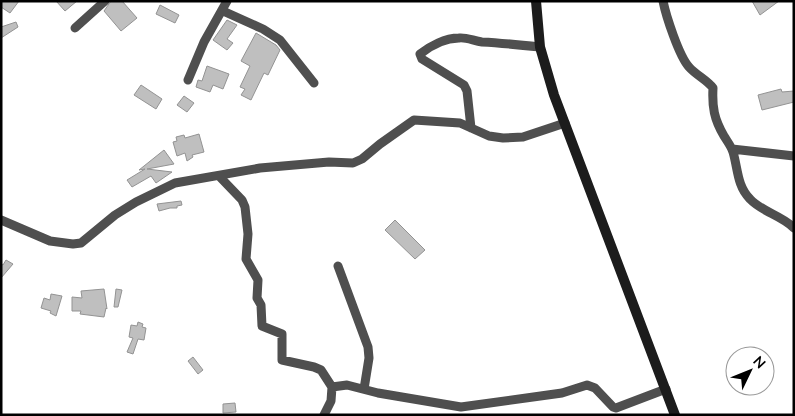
<svg xmlns="http://www.w3.org/2000/svg" width="795" height="416" font-family="Mulish,sans-serif">
	<style>
		.building { fill: #bfbfbf; stroke: #939393 }
		.lines { fill: none; stroke-linecap: round; stroke-linejoin: round }
		.street { stroke: #4f4f4f; stroke-width: 9 }
		.secondary { stroke: #1c1c1c; stroke-width: 10 }
	</style>
	<rect width="100%" height="100%" fill="#fff"/>
	<path class="building" d="M1,1H19L10,13L1,7Z
		M56,1H77L65,11Z
		M111,1H122L137,18L121,31L104,11Z
		M752,1H779L760,15Z
		M160,5L179,15L175,23L156,14Z
		M227,20L237,25L227,39L233,43L227,50L213,40Z
		M16,22L18,27L1,38V27Z
		M256,33L276,45L280,50L268,75L264,73L251,100L241,95L245,89L240,87L250,66L241,61Z
		M207,66L229,74L223,89L213,85L210,92L196,87L198,80L202,81Z
		M141,85L162,99L156,109L134,95Z
		M781,89L782,92L794,91V102L762,110L758,95Z
		M184,96L194,103L187,112L177,105Z
		M199,134L204,152L192,155L193,157L187,161L185,153L177,156L173,142L177,141L176,137L184,135L185,138Z
		M164,150L174,164L147,169L172,172L156,183L151,176L132,187L127,180L145,169L139,170Z
		M181,201L182,205L177,206V208H170L159,211L157,204Z
		M395,220L425,250L415,259L385,230Z
		M6,260L13,264L1,278V264L3,265Z
		M104,289L107,309L106,308L104,317L80,314L81,311H72V297L82,298L81,291Z
		M116,289L122,290L118,307H114Z
		M51,294L62,296L56,316L50,313L51,311L41,308L44,298L50,300Z
		M138,322L143,324L142,327L146,328L144,340L138,339L133,354L127,352L133,338L129,337L131,325L137,326Z
		M193,357L203,370L198,374L188,361Z
		M235,403L236,412L223,413V404Z"/>
	<g class="lines">
		<path class="street" d="M663,1C666,16 679,56 689,67C696,75 707,80 713,88C712,107 714,119 724,136C727,141 731,146 733,152C738,169 737,186 750,199C762,212 781,215 794,228
			M223,11L263,29L280,40L314,83
			M75,28L105,1
			M188,80L204,42L227,1
			M471,128L467,91L464,85L422,59L420,54C430,46 445,38 459,38C466,37 474,41 482,42C501,43 521,45 540,47
			M732,149L794,156
			M219,176L242,200L245,207L248,234L246,259L258,280L257,298L261,305L262,326L282,334V360L314,367L321,370L332,387L331,401L324,415
			M1,220L50,241L73,244L81,243L115,215L136,202L175,183L260,168L329,162L353,163L362,159L380,144L414,120L460,123L489,136L503,138L523,137L565,123
			M338,266L368,347L369,358L364,389
			M332,387L347,385L378,393L461,407L562,393L587,385L595,388L613,407L616,408L666,389"/>
		<path class="secondary" d="M536,1L540,47L554,95L675,415"/>
	</g>
	<rect width="795" height="416" fill="none" stroke="#000000" stroke-width="5"/>
	<g transform="translate(750 371) rotate(47)"><circle r="24" fill="#ffffff" stroke="#999999"/>
	<path d="M0-4L9 19L0 12L-9 19Z" fill="#000000"/>
	<text y="-8" font-size="14" font-weight="bold" text-anchor="middle" fill="#000000">N</text>
	</g>
</svg>
